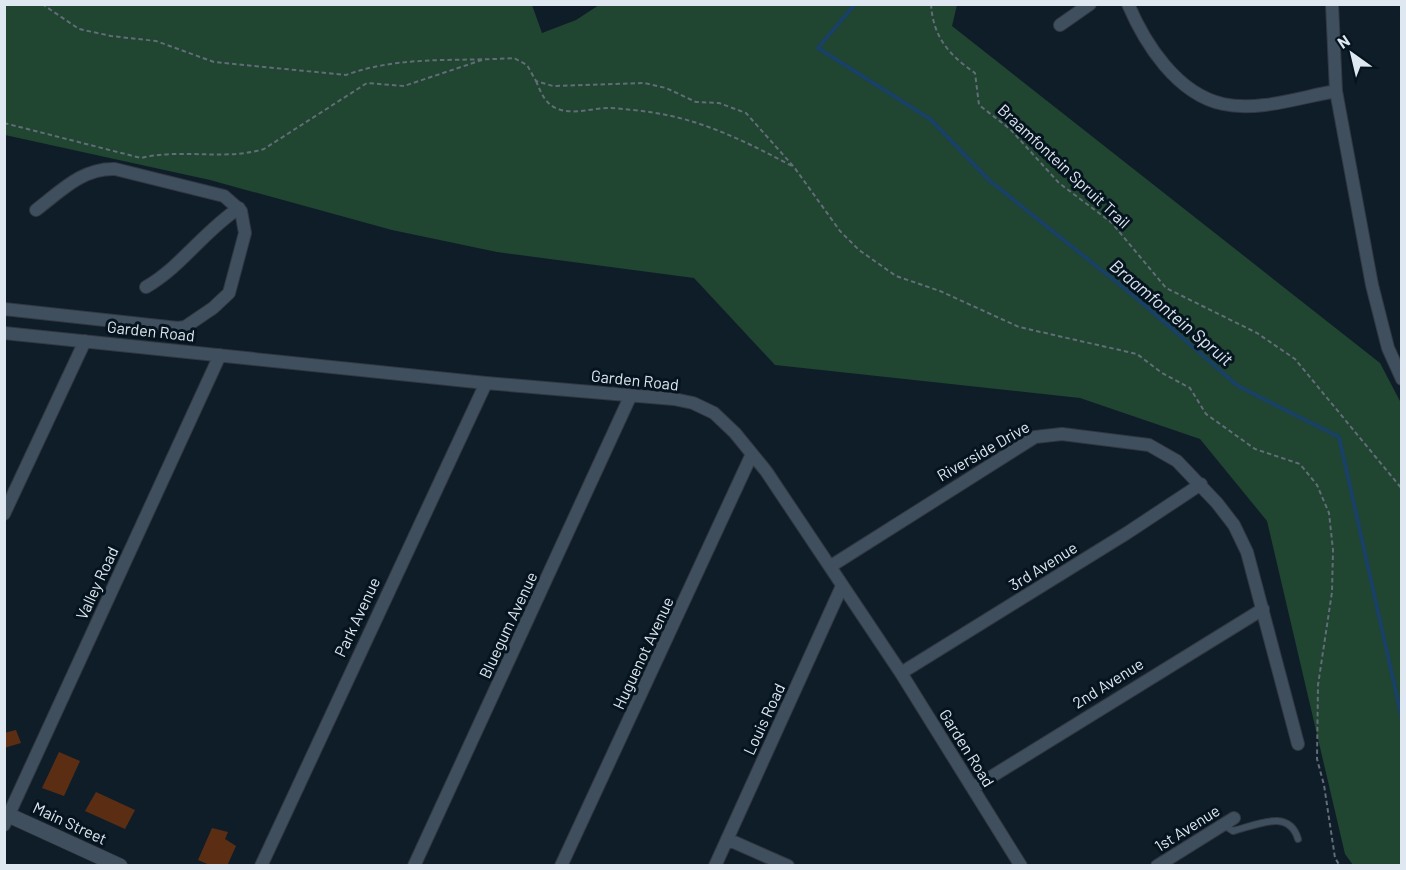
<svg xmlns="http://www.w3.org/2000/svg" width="1406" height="870" font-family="Barlow,sans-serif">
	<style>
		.green { fill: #204530 }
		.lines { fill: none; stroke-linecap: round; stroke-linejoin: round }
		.stream { stroke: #194065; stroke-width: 4 }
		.building { fill: #5b2e13 }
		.service-casing { stroke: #313842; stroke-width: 8 }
		.minor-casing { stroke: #313842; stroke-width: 14 }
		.tertiary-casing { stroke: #313842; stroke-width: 16 }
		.path { stroke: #616d78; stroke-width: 2; stroke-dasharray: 4.5 3; stroke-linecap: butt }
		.service { stroke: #404f5d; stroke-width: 6 }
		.minor { stroke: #404f5d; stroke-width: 12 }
		.tertiary { stroke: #404f5d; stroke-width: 15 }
		.labels { text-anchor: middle; stroke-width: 6; stroke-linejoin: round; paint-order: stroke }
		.street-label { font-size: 16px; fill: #dfe8f1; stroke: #06141f }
		.water-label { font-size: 18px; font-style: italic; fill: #d9e5f2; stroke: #06141f }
	</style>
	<rect width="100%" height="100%" fill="#0f1d29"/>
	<path class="green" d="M5,4L532,5L542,33L576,20L599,5H957L952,26L1380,363L1401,403V865H1353L1345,854L1267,521L1200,439L1080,398L775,365L694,278L497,252L392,230L210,180L5,135Z"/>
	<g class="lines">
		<path class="stream" d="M855,4L818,48L930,119L990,181L1135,297L1238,386L1339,437L1402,719"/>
	</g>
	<path class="building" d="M16,730L21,743L4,748V733Z
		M59,752L80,761L64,796L42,788Z
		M96,792L135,810L125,829L85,811Z
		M212,828L228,832L225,839L236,846L227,866H212L198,860Z"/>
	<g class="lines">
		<defs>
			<path id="service" d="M1224,825L1233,831C1257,825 1289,808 1298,839"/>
			<path id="minor" d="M1128,4C1145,44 1177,94 1223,104C1258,112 1301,97 1336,91
				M1332,4L1336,91L1372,285L1388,348L1402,379
				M1060,25L1090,4
				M146,287C182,266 204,231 239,208
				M4,309L178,328L185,327L213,308L229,293L245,233L241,211L224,196L115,169C82,168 61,191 36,210
				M4,333L486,383L674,399L693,403L714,413L735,433L766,471L901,673L1021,866
				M4,514L85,341
				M831,566L1035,437L1062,434L1149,445L1177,461L1217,503L1234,525L1247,552L1298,744
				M901,673L1127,533L1201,484
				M973,788L1263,609
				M4,825L220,355
				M727,839L788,866
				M261,866L486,383
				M414,866L630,397
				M561,866L752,454
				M715,866L842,586
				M1157,866L1234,818"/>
			<path id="tertiary" d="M4,813L120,866"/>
		</defs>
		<use href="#service" class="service-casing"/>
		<use href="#minor" class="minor-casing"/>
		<use href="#tertiary" class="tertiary-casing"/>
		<path class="path" d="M42,4L79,29L111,36L156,41L214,62L346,75C400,55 458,62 514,58L527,65L536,81L553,86L644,83L666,88L696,102L719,103L746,113L794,167L840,231L859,250L896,276L940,291L1019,327L1137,354L1162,373L1190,388L1206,414L1255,449L1300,464L1317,485L1329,513L1333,550L1332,592L1318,685L1317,759L1324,785L1335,858L1340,866
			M931,4C933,37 949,55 975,73L979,105L1010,129L1059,183L1112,223L1166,288L1257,333L1295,359L1402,489
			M536,81C541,93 546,105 558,109C575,115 592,108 609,108C616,108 624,109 632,110C693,115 739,138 792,166
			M4,123L141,158C182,148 224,161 264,149L367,83L404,86L482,60"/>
		<use href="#service" class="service"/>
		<use href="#minor" class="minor"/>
		<use href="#tertiary" class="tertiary"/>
	</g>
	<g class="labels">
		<g class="street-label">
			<text transform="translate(1064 166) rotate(43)" y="6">Braamfontein Spruit Trail</text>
			<text transform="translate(151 331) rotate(6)" y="6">Garden Road</text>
			<text transform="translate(635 380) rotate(6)" y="6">Garden Road</text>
			<text transform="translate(983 451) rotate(-30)" y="6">Riverside Drive</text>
			<text transform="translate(1043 566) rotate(-32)" y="6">3rd Avenue</text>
			<text transform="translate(97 583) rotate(-65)" y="6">Valley Road</text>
			<text transform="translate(357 617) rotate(-65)" y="6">Park Avenue</text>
			<text transform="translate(508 625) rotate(-65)" y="6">Bluegum Avenue</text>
			<text transform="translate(643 653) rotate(-65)" y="6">Huguenot Avenue</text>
			<text transform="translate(1108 683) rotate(-32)" y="6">2nd Avenue</text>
			<text transform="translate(764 719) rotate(-65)" y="6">Louis Road</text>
			<text transform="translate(967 748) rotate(58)" y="6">Garden Road</text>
			<text transform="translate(70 823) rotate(25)" y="6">Main Street</text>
			<text transform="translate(1187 828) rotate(-32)" y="6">1st Avenue</text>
		</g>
		<g class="water-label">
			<text transform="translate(1171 313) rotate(40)" y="6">Braamfontein Spruit</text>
		</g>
	</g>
	<rect width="1406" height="870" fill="none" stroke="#dfe8f1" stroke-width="12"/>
	<g transform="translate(1352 54) rotate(326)" stroke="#06141f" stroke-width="4.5" paint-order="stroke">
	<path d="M0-4.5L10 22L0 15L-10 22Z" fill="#dfe8f1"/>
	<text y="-9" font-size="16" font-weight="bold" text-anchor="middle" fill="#dfe8f1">N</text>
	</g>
</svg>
